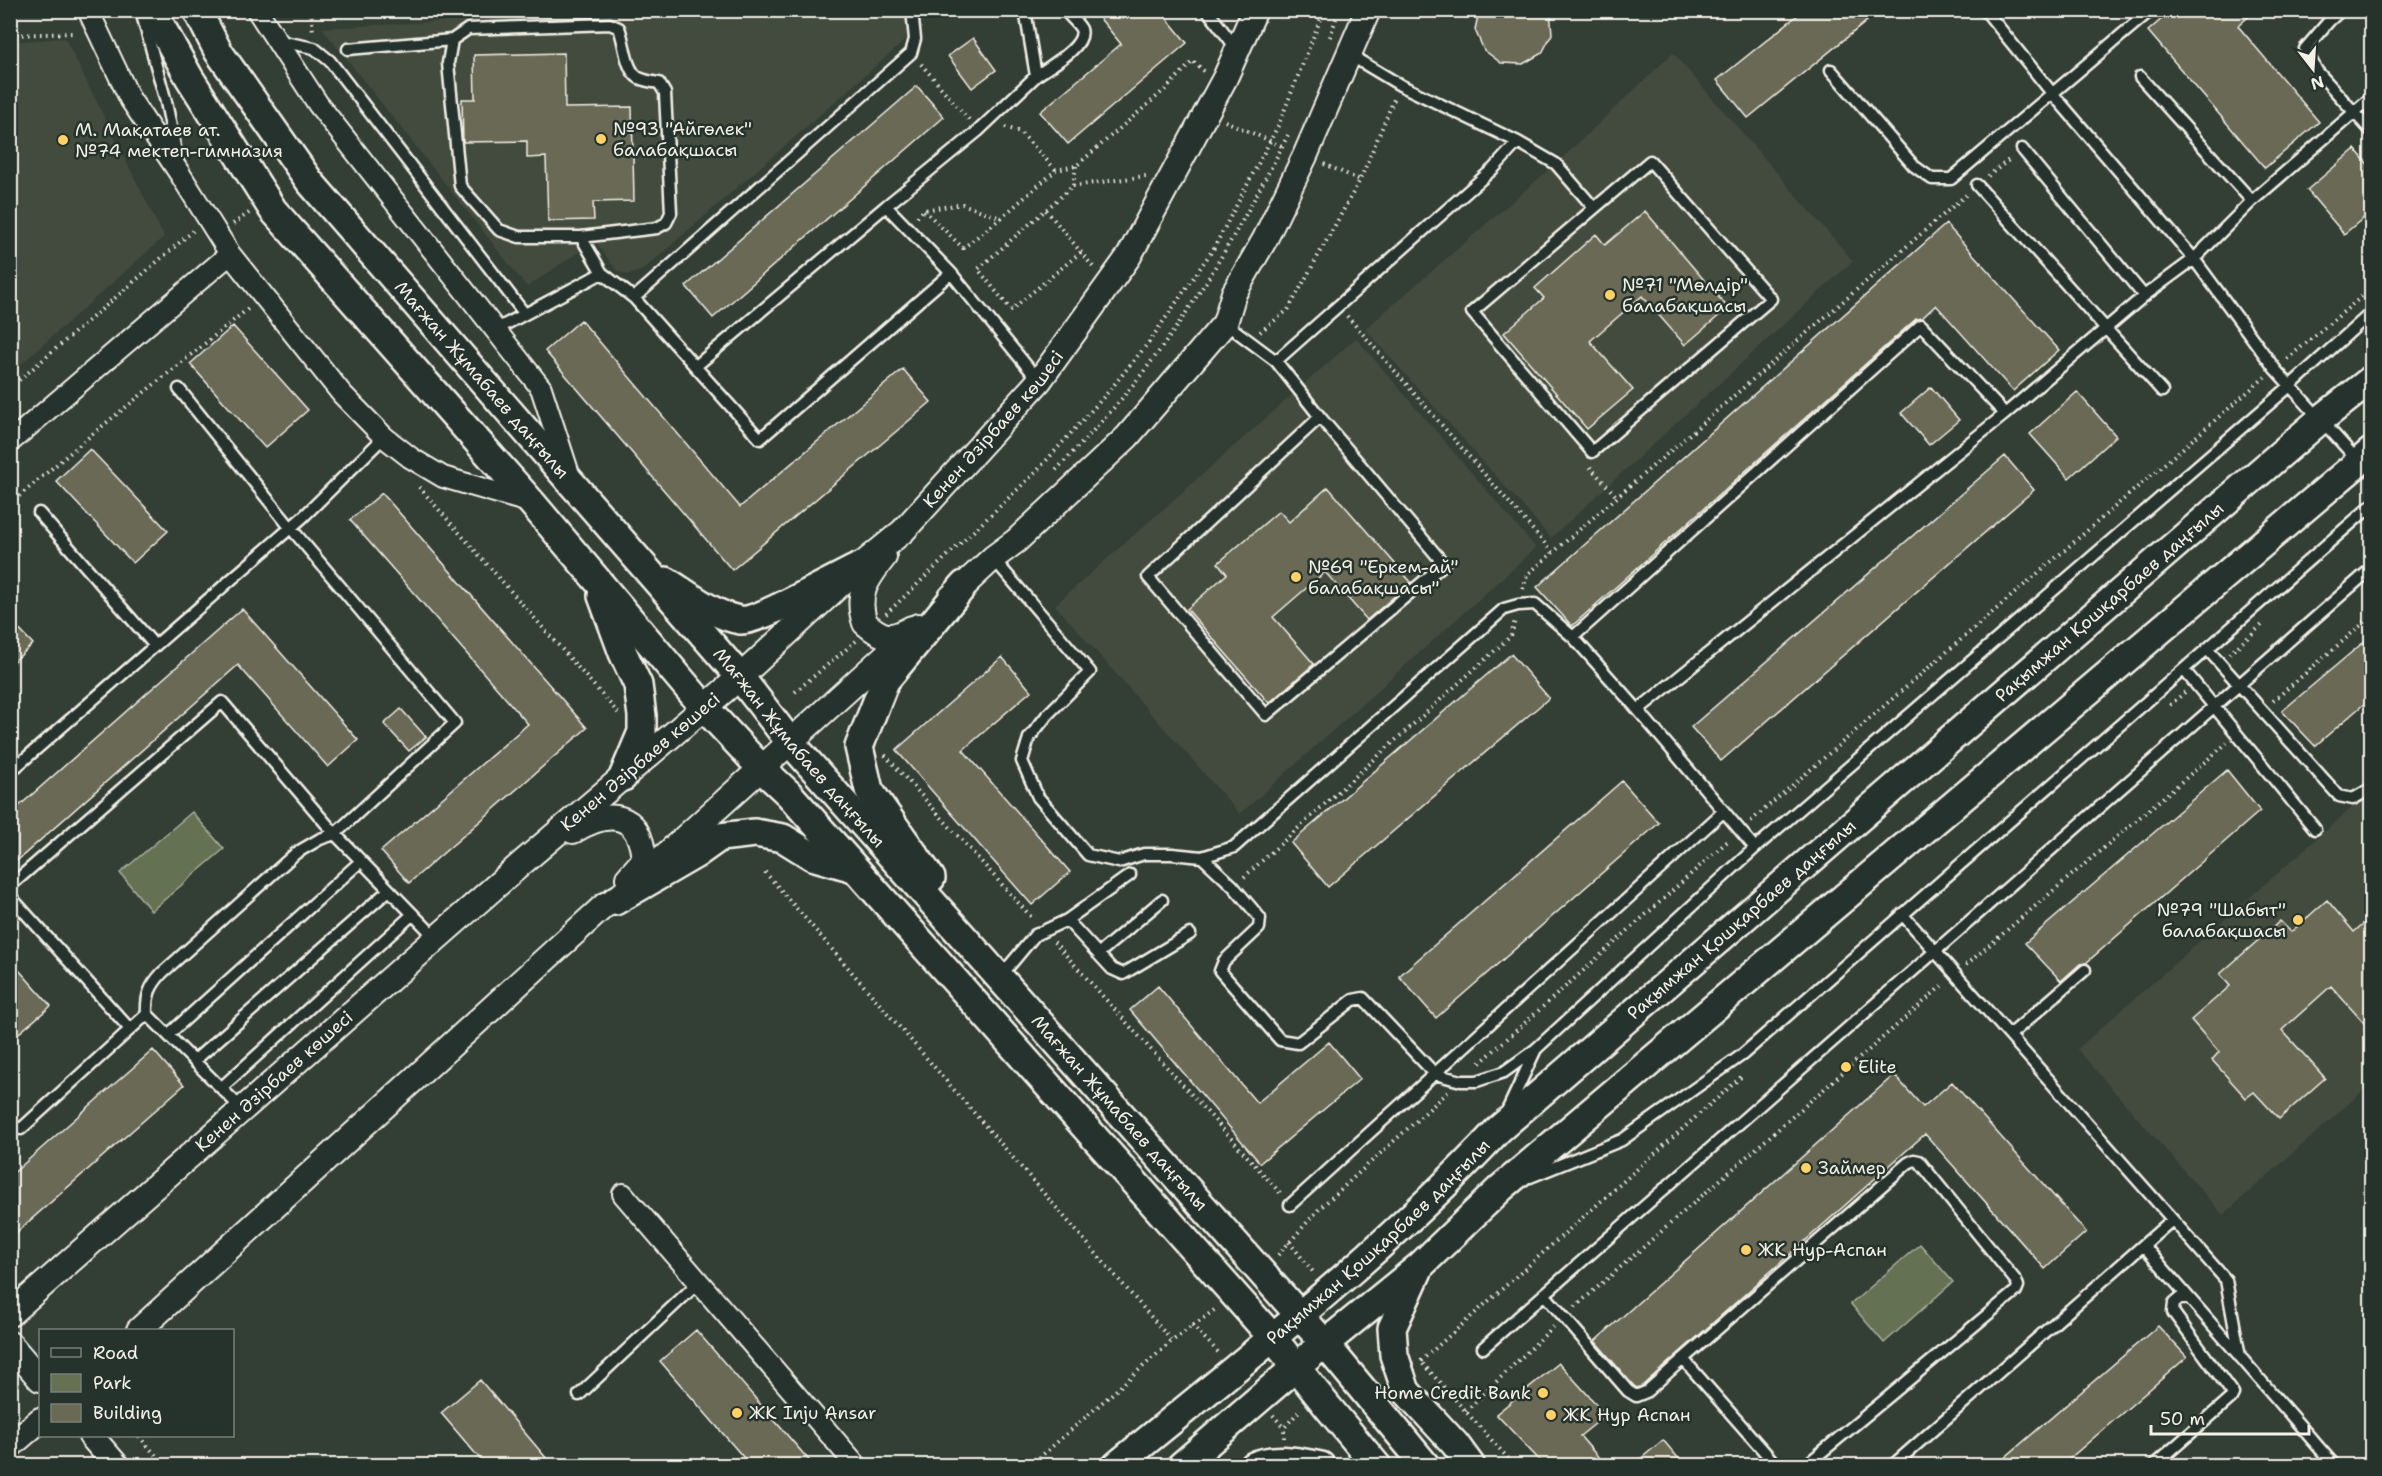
<svg xmlns="http://www.w3.org/2000/svg" width="2382" height="1476" font-family="'Shantell Sans',sans-serif">
	<style>
		.built { fill: #434b3e }
		.green { fill: #657152; stroke: #acb19d; stroke-width: 1.5 }
		.building { fill: #696954; stroke: #f4f1e8; stroke-width: 1.5 }
		.lines { fill: none; stroke-linecap: round; stroke-linejoin: round }
		.service-casing { stroke: #f4f1e8; stroke-width: 15 }
		.minor-casing { stroke: #f4f1e8; stroke-width: 24 }
		.tertiary-casing { stroke: #f4f1e8; stroke-width: 28 }
		.secondary-casing { stroke: #f4f1e8; stroke-width: 32 }
		.path { stroke: #f4f1e8; stroke-width: 4; stroke-dasharray: 1.5 4.5; stroke-linecap: butt }
		.service { stroke: #26332d; stroke-width: 10 }
		.minor { stroke: #26332d; stroke-width: 20 }
		.tertiary { stroke: #26332d; stroke-width: 24 }
		.secondary { stroke: #26332d; stroke-width: 27 }
		.poi-dot { fill: #ffd166; stroke: #26332d; stroke-width: 2 }
		.labels { text-anchor: middle; stroke-width: 5; stroke-linejoin: round; paint-order: stroke }
		.poi-label { font-size: 18px; fill: #f4f1e8; stroke: #26332d; text-anchor: start }
		.street-label { font-size: 18px; fill: #f4f1e8; stroke: #26332d }
	</style>
	<rect width="100%" height="100%" fill="#333e35"/>
	<filter id="ink" filterUnits="userSpaceOnUse"><feTurbulence type="fractalNoise" baseFrequency=".0167" numOctaves="2"/><feDisplacementMap in="SourceGraphic" scale="12" xChannelSelector="R" yChannelSelector="G"/><feConvolveMatrix kernelMatrix="1 2 1 2 8 2 1 2 1" color-interpolation-filters="sRGB"/></filter>
	<g filter="url(#ink)">
		<path class="built" d="M638,11H909V37L643,270L628,275L617,271L595,241L527,287L322,28Z
			M65,38L164,237L11,373V42Z
			M1673,53L1853,261L1551,538L1365,329L1559,161Z
			M1356,338L1536,548L1240,814L1055,605Z
			M2371,791V1084L2223,1215L2077,1049Z"/>
		<path class="green" d="M192,812L224,849L151,911L120,873Z
			M1920,1244L1953,1282L1884,1343L1851,1304Z"/>
		<path class="building" d="M1093,10H1160L1187,43L1068,144L1040,112L1121,44Z
			M1479,10H1550L1552,34L1542,53L1523,64L1501,63L1484,50L1475,30Z
			M1804,10H1859L1867,21L1748,118L1717,80Z
			M2172,10H2256L2238,26L2319,122L2265,168L2148,31Z
			M973,38L996,70L972,88L948,56Z
			M564,53L565,108L632,107L634,201L593,202L594,220L548,221L546,157L527,158V141L463,142L462,99H475L474,55Z
			M917,86L944,117L713,318L686,286Z
			M2355,149L2372,169V211L2344,234L2307,190Z
			M1645,211L1728,308L1685,345L1642,296L1590,341L1633,390L1587,429L1504,333L1544,298L1535,288L1596,234L1605,245Z
			M1946,224L2059,350L2013,391L1936,305L1922,318L1916,319L1572,626L1537,587Z
			M581,320L740,507L903,369L931,402L732,570L545,351Z
			M233,326L308,410L265,448L190,364Z
			M1931,387L1959,420L1929,445L1901,413Z
			M2077,392L2116,436L2069,478L2030,434Z
			M90,449L168,531L133,563L56,481Z
			M2005,456L2034,490L1721,761L1691,727Z
			M1328,487L1411,582L1367,620L1325,572L1273,617L1314,664L1269,703L1187,609L1227,574L1218,563L1279,511L1289,522Z
			M382,493L587,728L409,883L381,851L528,724L350,520Z
			M242,609L358,740L328,767L238,665L10,867V814Z
			M10,620L33,644L10,665Z
			M2372,635V697L2315,746L2282,711Z
			M1511,654L1549,698L1328,887L1291,843Z
			M1002,657L1031,691L963,750L1070,872L1032,905L896,750Z
			M401,709L426,737L409,751L384,724Z
			M2227,770L2260,811L2086,963L2080,964L2061,981L2025,943Z
			M1622,781L1659,823L1436,1018L1399,976Z
			M2327,900L2354,932L2364,923L2372,932V1032L2331,986L2282,1030L2325,1078L2279,1119L2254,1092L2246,1098L2212,1060L2219,1052L2191,1020L2230,986L2220,974L2280,921L2291,932Z
			M10,960L51,1006L19,1033L10,1023Z
			M1158,986L1257,1103L1329,1042L1360,1079L1260,1163L1130,1010Z
			M153,1050L184,1085L10,1238V1176Z
			M1894,1075L1923,1107L1952,1082L2086,1232L2045,1269L1925,1134L1642,1386L1637,1388L1633,1385L1595,1341Z
			M2158,1326L2187,1357L2061,1466H1995Z
			M696,1330L814,1466H751L660,1361Z
			M1559,1363L1606,1415L1580,1436L1606,1466H1545L1496,1414Z
			M480,1380L553,1466H486L441,1413Z
			M1663,1440L1685,1466H1632Z"/>
		<g class="lines">
			<defs>
				<path id="service" d="M1207,10L1236,48
					M1985,10L2052,93L2194,259L2275,369L2359,462
					M2341,10L2329,21L2305,49L2317,71L2372,132
					M141,11L166,102L178,162
					M610,24L619,28C625,42 625,70 639,78C645,81 653,82 659,83L665,93L671,213L666,223L657,228L581,237H519L499,230L460,186L448,63L452,40L468,29Z
					M279,41L314,48L330,61L524,313
					M348,49L452,40
					M1350,55L1400,85L1518,142
					M1831,70L1914,166L1932,179H1951L2151,10
					M1036,76C1048,67 1087,47 1081,29C1078,23 1069,16 1065,10
					M2140,77L2252,201
					M2022,149L2144,296
					M1650,161L1771,299L1592,452L1472,312Z
					M1977,185L2162,391
					M886,206L978,131L1036,76L1025,10
					M581,237L602,273
					M951,273L1039,381
					M634,298L760,439L951,273L886,206L696,366
					M1225,323L1276,361L1320,417L1444,564L1266,715L1148,577L1320,417
					M495,330L602,273L634,298L911,53L915,39L912,10
					M1276,361L1494,168L1518,142L1556,164L1594,208
					M39,513L155,646
					M993,558L1090,672L1048,714L1029,738L1022,761L1038,797L1088,855L1119,862L1144,854H1172L1202,857L1234,847L1504,609L1518,605L1535,604L1573,637
					M2208,650L2339,796L2353,799L2372,788
					M2184,670L2315,829
					M1638,710L1573,637L1921,325L2005,414
					M10,772L303,517L384,437
					M1755,848L1638,710L2005,414L2144,296L2194,259L2252,201L2372,97
					M1202,857L1233,886L1260,918L1259,928L1224,961L1220,971L1280,1040L1298,1043L1353,1000L1363,998L1435,1074L1461,1081H1477L1504,1072L1536,1049
					M10,886L222,702L335,834L455,723L290,527L179,389
					M10,896L129,1028
					M1902,914L2226,1280L2240,1357
					M1067,920L1112,969L1123,974L1190,934
					M1098,954L1162,900
					M1000,977L1035,935L1067,920L1130,875
					M168,1035L361,861
					M2010,1035L2085,970
					M194,1061L389,890
					M221,1088L413,914
					M243,1110L147,1014C146,995 150,986 162,973L296,853L320,839L335,834L436,938
					M1506,1113L1536,1049L1755,848L2290,386L2372,312
					M10,1122L16,1128L21,1129L147,1014
					M1530,1177L1622,1140L1742,1055L2372,505
					M1290,1205L1724,811
					M2144,1246L2335,1466
					M1544,1294L1628,1391L1636,1396L1646,1392L1683,1359
					M1483,1348L2372,568
					M579,1395L699,1282
					M1777,1466L1683,1359L1908,1163L1914,1160L1919,1161L2016,1281L2018,1286L2016,1291L1805,1466
					M1892,1466L2172,1220
					M2153,1466L2231,1398L2233,1394L2173,1312L2174,1303L2180,1298H2188"/>
				<path id="minor" d="M88,10L130,99L180,174L230,254L342,394L384,437L411,458L443,477L532,503
					M257,10L318,104L541,388L569,474
					M10,442L230,254
					M623,1194L857,1466"/>
				<g id="tertiary">
					<path d="M884,557C867,579 855,594 865,623C883,639 891,640 912,628"/>
					<path d="M951,597L993,558L1016,541L1127,437L1225,323L1234,293L1265,239L1305,156L1368,10"/>
					<path d="M573,831C609,809 640,811 644,860L628,878"/>
					<path id="s1" d="M10,1314L522,863L740,677L859,567L903,531L1039,381L1129,256L1225,78L1255,10"/>
					<path d="M139,1330L605,905L615,901L918,626"/>
					<path d="M10,1344L40,1379"/>
					<path d="M91,1436L117,1466"/>
					<path d="M10,1446L40,1420"/>
				</g>
				<g id="secondary">
					<path d="M152,10L189,77L273,210L532,503L704,707L761,768L789,794L1272,1337L1327,1406L1377,1466"/>
					<path id="s2" d="M197,10L218,51L310,182L740,677L790,742L1325,1344L1426,1466"/>
					<path d="M666,581C689,595 714,616 740,620C756,623 840,576 859,567"/>
					<path d="M602,596L623,653L638,685L642,716V732L623,777"/>
					<path d="M931,878L869,790L859,747L885,681L964,585"/>
					<path d="M615,901L696,854L720,837L755,833L783,838L812,856L854,868"/>
					<path d="M1418,1271L1392,1328L1394,1355L1406,1391L1455,1444L1471,1466"/>
					<path id="s3" d="M1116,1466C1246,1359 1384,1253 1498,1130L2320,420L2372,379"/>
					<path d="M1181,1466L1296,1367L1420,1266L1501,1188L2372,451"/>
					<path d="M1254,1466C1275,1456 1299,1462 1321,1466"/>
				</g>
			</defs>
			<use href="#service" class="service-casing"/>
			<use href="#minor" class="minor-casing"/>
			<use href="#tertiary" class="tertiary-casing"/>
			<use href="#secondary" class="secondary-casing"/>
			<path class="path" d="M311,10L313,32
				M10,35L75,33
				M1330,37L1339,10
				M921,64L969,120
				M1225,121L1284,147
				M1005,127L1020,132L1056,170
				M1324,164L1360,180
				M1076,166L1073,186L978,269L1011,310L1081,252
				M1988,176L2010,159
				M1073,186L1146,176
				M924,210L963,248L1001,218
				M1046,210L1094,268
				M917,217L924,210L962,204L1001,218L1056,170L1076,166L1168,87L1193,61L1204,71
				M233,224L249,213
				M1347,316L1553,553
				M1260,332L1288,310L1360,180L1395,97
				M2287,359L2372,288
				M10,388L193,231
				M1590,467L1617,497
				M1056,470C1085,440 1115,408 1141,375C1199,301 1245,219 1288,135
				M419,487L618,713
				M10,504L90,436L249,308
				M1523,589L1527,575L1966,195
				M886,614L1036,472L1109,391L1149,342L1214,248L1279,124L1324,10
				M2229,654L2262,625
				M795,692L856,641
				M2273,701L2372,616
				M2170,705L2185,692
				M885,755L1033,919
				M1751,821L2265,377
				M765,872L1172,1341
				M1244,877L1511,636L1515,620
				M1054,942L1282,1195
				M1966,965L2227,743
				M1480,1063L1729,840
				M1289,1242L1314,1273
				M1278,1255L1319,1209L1448,1092
				M1575,1307L1944,984
				M1192,1325L1219,1353
				M1421,1361L1741,1077
				M1423,1364L1515,1466
				M1466,1411L1554,1326
				M1273,1415L1284,1428
				M139,1436L165,1466
				M1284,1438V1428L1301,1409
				M35,1465V1466
				M1030,1466L1172,1341L1217,1308"/>
			<use href="#service" class="service"/>
			<use href="#minor" class="minor"/>
			<use href="#tertiary" class="tertiary"/>
			<use href="#secondary" class="secondary"/>
		</g>
	</g>
	<g class="poi-dot">
		<circle cx="601" cy="139" r="6"/>
		<circle cx="63" cy="140" r="6"/>
		<circle cx="1610" cy="295" r="6"/>
		<circle cx="1296" cy="577" r="6"/>
		<circle cx="2298" cy="920" r="6"/>
		<circle cx="1846" cy="1067" r="6"/>
		<circle cx="1806" cy="1168" r="6"/>
		<circle cx="1746" cy="1250" r="6"/>
		<circle cx="1543" cy="1393" r="6"/>
		<circle cx="737" cy="1413" r="6"/>
		<circle cx="1551" cy="1415" r="6"/>
	</g>
	<g class="labels">
		<g class="poi-label">
			<text x="613" y="135">№93 "Айгөлек"<tspan x="613" dy="21">балабақшасы</tspan></text>
			<text x="75" y="136">М. Мақатаев ат.<tspan x="75" dy="21">№74 мектеп-гимназия</tspan></text>
			<text x="1622" y="291">№71 "Мөлдір"<tspan x="1622" dy="21">балабақшасы</tspan></text>
			<text x="1308" y="573">№69 "Еркем-ай"<tspan x="1308" dy="21">балабақшасы"</tspan></text>
			<text x="2286" y="916" text-anchor="end">№79 "Шабыт"<tspan x="2286" dy="21">балабақшасы</tspan></text>
			<text x="1858" y="1073">Elite</text>
			<text x="1818" y="1174">Займер</text>
			<text x="1758" y="1256">ЖК Нур-Аспан</text>
			<text x="1531" y="1399" text-anchor="end">Home Credit Bank</text>
			<text x="749" y="1419">ЖК Inju Ansar</text>
			<text x="1563" y="1421">ЖК Нур Аспан</text>
		</g>
		<g class="street-label">
			<text dy="6" stroke="none"><textPath href="#s2" startOffset="468">Мағжан Жұмабаев даңғылы</textPath></text>
			<text dy="6" stroke="none"><textPath href="#s1" startOffset="1324">Кенен Әзірбаев көшесі</textPath></text>
			<text dy="6" stroke="none"><textPath href="#s3" startOffset="1317">Рақымжан Қошқарбаев даңғылы</textPath></text>
			<text dy="6" stroke="none"><textPath href="#s2" startOffset="954">Мағжан Жұмабаев даңғылы</textPath></text>
			<text dy="6" stroke="none"><textPath href="#s1" startOffset="838">Кенен Әзірбаев көшесі</textPath></text>
			<text dy="6" stroke="none"><textPath href="#s3" startOffset="831">Рақымжан Қошқарбаев даңғылы</textPath></text>
			<text dy="6" stroke="none"><textPath href="#s1" startOffset="352">Кенен Әзірбаев көшесі</textPath></text>
			<text dy="6" stroke="none"><textPath href="#s2" startOffset="1440">Мағжан Жұмабаев даңғылы</textPath></text>
			<text dy="6" stroke="none"><textPath href="#s3" startOffset="345">Рақымжан Қошқарбаев даңғылы</textPath></text>
		</g>
	</g>
	<rect width="2382" height="1476" fill="none" stroke="#26332d" stroke-width="36"/>
	<rect x="18" y="18" width="2346" height="1440" fill="none" stroke="#f4f1e8" stroke-width="2" filter="url(#ink)"/>
	<rect x="39" y="1329" width="195" height="108" fill="#26332d" stroke="#787f78" stroke-width="1.5"/>
	<rect x="51" y="1348" width="30" height="9" fill="#26332d" stroke="#787f78" stroke-width="1.5"/>
	<text x="93" y="1359" font-size="18" fill="#f4f1e8">Road</text>
	<rect x="51" y="1374" width="30" height="18" fill="#657152" stroke="#787f78" stroke-width="1.5"/>
	<text x="93" y="1389" font-size="18" fill="#f4f1e8">Park</text>
	<rect x="51" y="1404" width="30" height="18" fill="#696954" stroke="#787f78" stroke-width="1.5"/>
	<text x="93" y="1419" font-size="18" fill="#f4f1e8">Building</text>
	<g transform="translate(2313 69) rotate(163)" stroke="#26332d" stroke-width="4.5" paint-order="stroke">
	<path d="M0-4.5L10 22L0 15L-10 22Z" fill="#f4f1e8"/>
	<text y="-9" font-size="16" font-weight="bold" text-anchor="middle" fill="#f4f1e8">N</text>
	</g>
	<path d="M2151 1425v9h158v-9" fill="none" stroke="#f4f1e8" stroke-width="3"/>
	<text x="2160" y="1425" font-size="18" fill="#f4f1e8" stroke="#26332d" stroke-width="4.5" paint-order="stroke">50 m</text>
</svg>
